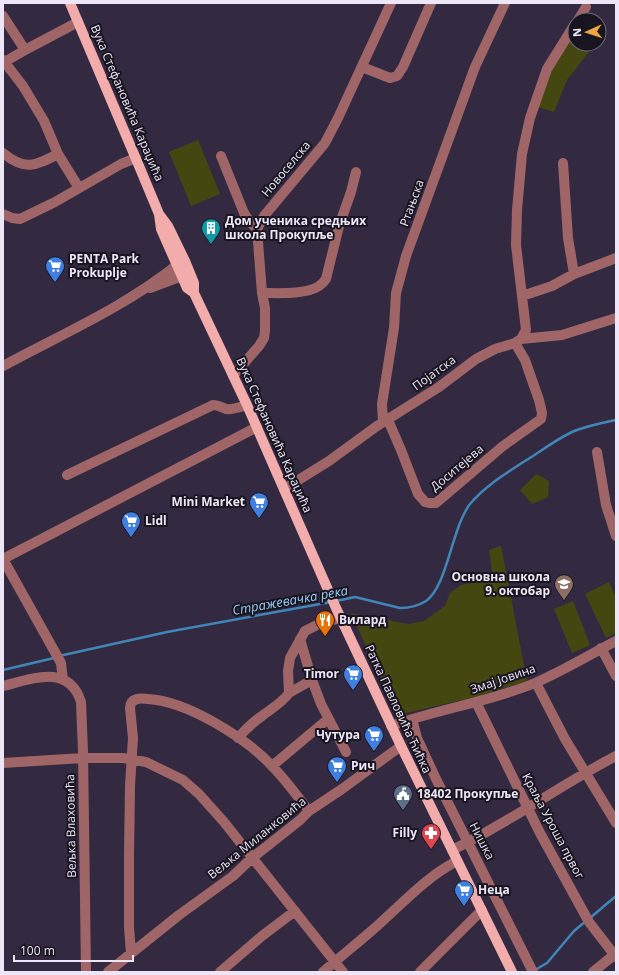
<svg xmlns="http://www.w3.org/2000/svg" width="619" height="975" font-family="'Open Sans',sans-serif">
	<style>
		.green { fill: #454710 }
		.lines { fill: none; stroke-linecap: round; stroke-linejoin: round }
		.stream { stroke: #4086b8; stroke-width: 2.5 }
		.minor { stroke: #a06667; stroke-width: 10 }
		.major { stroke: #f3acac; stroke-width: 10 }
		.labels { text-anchor: middle; stroke-width: 4; stroke-linejoin: round; paint-order: stroke }
		.street-label { font-size: 12px; fill: #ece6f6; stroke: #191520 }
		.poi-label { font-size: 12px; font-weight: bold; fill: #ece6f6; stroke: #191520; text-anchor: start }
		.water-label { font-size: 13px; font-style: italic; fill: #97ccf6; stroke: #191520 }
	</style>
	<rect width="100%" height="100%" fill="#332a42"/>
	<path class="green" d="M575,34V44H595L567,80L554,112L537,107L550,71Z
		M198,140L220,194L191,206L169,152Z
		M536,474L549,481L548,497L532,504L520,490Z
		M501,546L527,681L475,697L397,715L351,613L408,624L424,621L445,606L450,593L461,585L493,578L489,550Z
		M609,582L616,598V633L606,638L585,594Z
		M573,601L590,645L572,653L554,609Z"/>
	<g class="lines">
		<path class="stream" d="M336,601L355,597L400,608C409,608 418,606 426,601C447,587 452,527 470,504C485,486 505,474 525,461C540,452 555,440 572,432C586,426 601,423 616,420
			M59,656L167,632L331,602
			M3,670L54,658
			M590,918L616,896
			M535,970L547,963L574,931L586,921"/>
		<path class="minor" d="M3,16L25,50
			M578,20L586,7
			M3,60L23,86L44,121L58,154L79,188
			M3,63L25,50L78,22
			M362,67L390,78L397,76L403,67L431,3
			M3,153C25,171 35,166 58,154
			M221,156L244,213L249,221L257,229
			M563,163L568,238L574,274
			M3,214L12,218L20,219L55,202L121,164L136,158
			M150,288L182,276
			M262,293C277,293 306,295 319,286C322,284 324,282 326,279L339,226L351,192L356,172
			M522,296L516,245L517,210L522,154L530,118L547,69L575,24
			M521,339L526,330L522,296L552,286L574,274L616,258
			M3,366C62,334 125,307 177,265
			M233,376L259,346L264,338L265,331V308L262,293L257,229L264,216L325,143L338,118L391,3
			M388,420L401,450L418,494L425,502L429,503H436L503,446L541,419L542,413L539,400L525,360L515,343
			M383,422L382,404L394,328L396,293L406,256L475,67L505,3
			M597,452L606,505L616,536
			M67,475L213,405C218,405 221,407 226,409C233,410 240,407 247,405
			M284,489L329,461L377,426L439,387L476,359L495,349L515,343L521,339L562,335L616,318
			M3,559L257,427
			M3,559L61,663L63,680
			M300,639L312,680L321,704L346,752
			M601,648L616,676
			M536,683L565,739L616,823
			M3,686C31,679 69,663 81,702L83,752L86,972
			M289,693L312,680
			M476,702L540,833L589,922L616,957
			M412,719L417,738L436,779L533,972
			M391,726C438,709 489,702 535,683C563,671 589,655 616,641
			M238,738C245,730 253,722 262,716C272,708 282,703 289,693L288,671L290,658L305,631L321,623L341,618
			M3,763L83,758H123L146,762L183,780L199,794L224,822L343,972
			M272,766L328,719
			M452,850C509,823 560,785 616,756
			M131,953L129,927V855L130,786L133,738L130,708C130,698 140,698 148,699C187,701 246,738 272,766C286,780 297,796 309,811
			M108,972L179,915L233,876L252,858L300,820L309,811L342,789L401,746
			M220,972L262,936L295,911
			M323,972C341,956 359,942 377,926C403,903 426,877 457,861
			M420,972L482,910
			M593,972L614,955"/>
		<path class="major" d="M70,3L139,166L159,214L161,229L187,288L194,293
			M159,214L168,226L185,261L194,283V293L247,405L336,608L401,746L512,972"/>
	</g>
	<defs>
		<symbol id="building-pin" viewBox="-11 -11 22 30"><path d="M0 17L-7.5 6A9.5 9.5 0 1 1 7.5 6Z" fill="#0f9aa8" stroke="#191520"/><path d="M-4-6H4V6H1V3H-1V6H-4ZM-2.5-4.3h1.7v1.8h-1.7ZM.8-4.3h1.7v1.8H.8ZM-2.5-1h1.7V.8h-1.7ZM.8-1h1.7V.8H.8Z" fill="#fff"/></symbol>
		<symbol id="supermarket-pin" viewBox="-11 -11 22 30"><path d="M0 17L-7.5 6A9.5 9.5 0 1 1 7.5 6Z" fill="#3f7fe0" stroke="#191520"/><path d="M-6-5.5h2.5l.6 2H6L4.5 2H-2.5L-4.4-4H-6ZM-1.5 3.2a1.3 1.3 0 1 0 .1 0ZM3 3.2a1.3 1.3 0 1 0 .1 0Z" fill="#fff"/></symbol>
		<symbol id="school-pin" viewBox="-11 -11 22 30"><path d="M0 17L-7.5 6A9.5 9.5 0 1 1 7.5 6Z" fill="#8d6e63" stroke="#191520"/><path d="M0-5L7-2L0 1L-7-2ZM-4 1L0 2.5L4 1V4Q0 6-4 4Z" fill="#fff"/></symbol>
		<symbol id="restaurant-pin" viewBox="-11 -11 22 30"><path d="M0 17L-7.5 6A9.5 9.5 0 1 1 7.5 6Z" fill="#e8710a" stroke="#191520"/><path d="M-5-6h1v4h1v-4h1v4h1v-4h1v5L-1.5 .5V6h-2V.5L-5-1ZM5-6V6H3V1.5H1.5Q1.5-4 5-6Z" fill="#fff"/></symbol>
		<symbol id="civic-pin" viewBox="-11 -11 22 30"><path d="M0 17L-7.5 6A9.5 9.5 0 1 1 7.5 6Z" fill="#5c6f8a" stroke="#191520"/><path d="M-.6-6.5H3V-4.5H.6V-3L4-1V1h2V6H-6V1h2V-1L-.6-3ZM-1.2 2.5V6h2.4V2.5Z" fill="#fff"/></symbol>
		<symbol id="pharmacy-pin" viewBox="-11 -11 22 30"><path d="M0 17L-7.5 6A9.5 9.5 0 1 1 7.5 6Z" fill="#e0444e" stroke="#191520"/><path d="M-2-6h4v4h4v4h-4v4h-4v-4h-4v-4h4Z" fill="#fff"/></symbol>
	</defs>
	<g fill-rule="evenodd">
		<use href="#building-pin" x="200" y="217" width="22" height="30"/>
		<use href="#supermarket-pin" x="44" y="255" width="22" height="30"/>
		<use href="#supermarket-pin" x="248" y="491" width="22" height="30"/>
		<use href="#supermarket-pin" x="120" y="510" width="22" height="30"/>
		<use href="#school-pin" x="553" y="573" width="22" height="30"/>
		<use href="#restaurant-pin" x="314" y="609" width="22" height="30"/>
		<use href="#supermarket-pin" x="342" y="663" width="22" height="30"/>
		<use href="#supermarket-pin" x="363" y="724" width="22" height="30"/>
		<use href="#supermarket-pin" x="326" y="755" width="22" height="30"/>
		<use href="#civic-pin" x="392" y="783" width="22" height="30"/>
		<use href="#pharmacy-pin" x="420" y="822" width="22" height="30"/>
		<use href="#supermarket-pin" x="453" y="879" width="22" height="30"/>
	</g>
	<g class="labels">
		<g class="street-label">
			<text transform="translate(127 103) rotate(67)" y="4">Вука Стефановића Караџића</text>
			<text transform="translate(286 169) rotate(-50)" y="4">Новоселска</text>
			<text transform="translate(412 203) rotate(-70)" y="4">Ртањска</text>
			<text transform="translate(434 373) rotate(-36)" y="4">Појатска</text>
			<text transform="translate(274 435) rotate(66)" y="4">Вука Стефановића Караџића</text>
			<text transform="translate(457 468) rotate(-40)" y="4">Доситејева</text>
			<text transform="translate(503 679) rotate(-19)" y="4">Змај Јовина</text>
			<text transform="translate(398 709) rotate(65)" y="4">Ратка Павловића Ћићка</text>
			<text transform="translate(71 826) rotate(-91)" y="4">Вељка Влаховића</text>
			<text transform="translate(553 826) rotate(62)" y="4">Краља Уроша првог</text>
			<text transform="translate(257 838) rotate(-39)" y="4">Вељка Миланковића</text>
			<text transform="translate(482 841) rotate(63)" y="4">Нишка</text>
		</g>
		<g class="poi-label">
			<text x="225" y="225">Дом ученика средњих<tspan x="225" dy="14">школа Прокупље</tspan></text>
			<text x="69" y="263">PENTA Park<tspan x="69" dy="14">Prokuplje</tspan></text>
			<text x="245" y="506" text-anchor="end">Mini Market</text>
			<text x="145" y="525">Lidl</text>
			<text x="550" y="581" text-anchor="end">Основна школа<tspan x="550" dy="14">9. октобар</tspan></text>
			<text x="339" y="624">Вилард</text>
			<text x="339" y="678" text-anchor="end">Timor</text>
			<text x="360" y="739" text-anchor="end">Чутура</text>
			<text x="351" y="770">Рич</text>
			<text x="417" y="798">18402 Прокупље</text>
			<text x="417" y="837" text-anchor="end">Filly</text>
			<text x="478" y="894">Неца</text>
		</g>
		<g class="water-label">
			<text transform="translate(290 600) rotate(-10)" y="5">Стражевачка река</text>
		</g>
	</g>
	<rect width="619" height="975" fill="none" stroke="#ece6f6" stroke-width="8"/>
	<g transform="translate(587 32) rotate(267)"><circle r="19" fill="#191520" stroke="#6d6976"/>
	<path d="M0-3L7 15L0 10L-7 15Z" fill="#f0a63f"/>
	<text y="-6" font-size="11" font-weight="bold" text-anchor="middle" fill="#ece6f6">N</text>
	</g>
	<path d="M14 955v6h119v-6" fill="none" stroke="#ece6f6" stroke-width="2"/>
	<text x="20" y="955" font-size="12" fill="#ece6f6" stroke="#191520" stroke-width="3" paint-order="stroke">100 m</text>
</svg>
